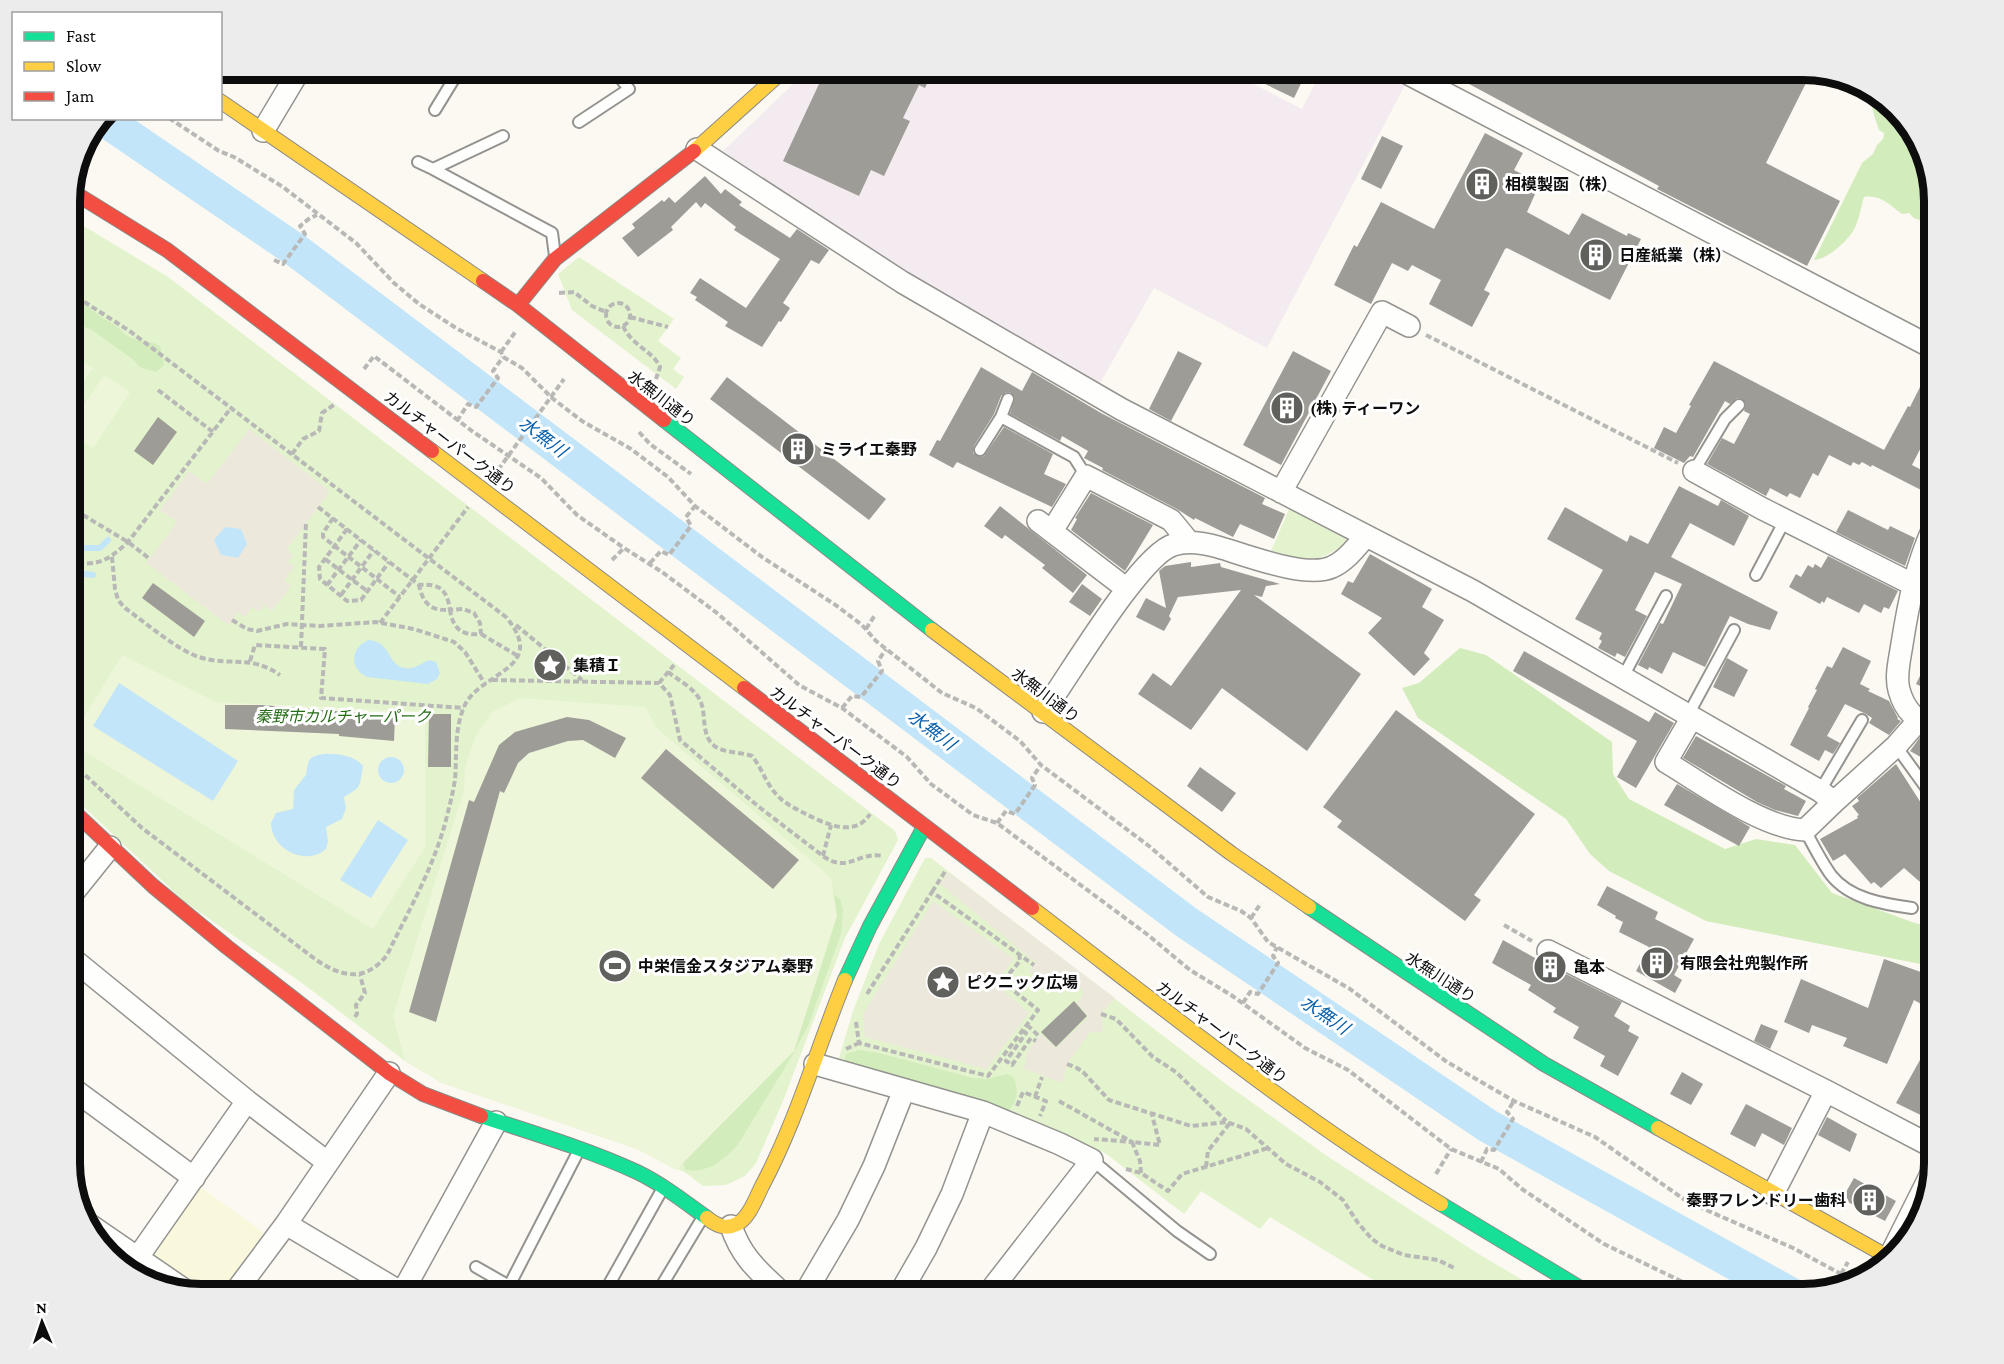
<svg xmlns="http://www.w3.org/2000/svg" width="2004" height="1364" font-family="'Crimson Pro','Noto Sans JP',serif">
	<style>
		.industrial { fill: #f3ebef }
		.farmland { fill: #f9f7dc }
		.green { fill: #e3f3ce }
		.forest { fill: #d3ecbc }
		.pitch { fill: #edf6d9 }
		.plaza { fill: #ece8dc }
		.water { fill: #c3e5f9 }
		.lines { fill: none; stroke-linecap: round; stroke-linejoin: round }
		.stream { stroke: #c3e5f9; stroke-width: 6 }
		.river { stroke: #c3e5f9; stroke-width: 34 }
		.building { fill: #9e9c97 }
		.lane-casing { stroke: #949390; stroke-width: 14 }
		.street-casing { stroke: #949390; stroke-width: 24 }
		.fast-casing { stroke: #8b8a86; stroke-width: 16 }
		.slow-casing { stroke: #8b8a86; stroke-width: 16 }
		.jam-casing { stroke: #8b8a86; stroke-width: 16 }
		.path { stroke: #b8b8b6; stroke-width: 4; stroke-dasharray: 6 3; stroke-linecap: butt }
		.lane { stroke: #fefefd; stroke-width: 10 }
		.street { stroke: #fefefd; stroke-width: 21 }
		.fast { stroke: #16e098; stroke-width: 14 }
		.slow { stroke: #ffcf43; stroke-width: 14 }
		.jam { stroke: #f24e42; stroke-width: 14 }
		.path-bridge { stroke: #b8b8b6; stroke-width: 4; stroke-dasharray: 6 3; stroke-linecap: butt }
		.labels { text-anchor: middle; stroke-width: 6; stroke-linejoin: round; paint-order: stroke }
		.poi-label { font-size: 16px; font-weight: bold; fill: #0d0d0d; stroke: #fff; text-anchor: start }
		.street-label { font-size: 16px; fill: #0d0d0d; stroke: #fff }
		.park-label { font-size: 16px; font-style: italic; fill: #256c16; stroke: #fff }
		.water-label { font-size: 18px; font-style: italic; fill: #0960ac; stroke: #fff }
		.rim { fill: none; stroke: #0d0d0d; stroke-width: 8 }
	</style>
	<rect width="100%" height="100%" fill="#fbf9f1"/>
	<path class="industrial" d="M809,69H1224L1302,109L1322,69H1379L1406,83L1267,348L1154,288L1099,385L914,278L723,151Z"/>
	<path class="farmland" d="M199,1186L267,1235L224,1295H207L154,1259L153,1251Z"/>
	<path class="green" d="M69,217L168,277L895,831L898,840L845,938L783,1101L756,1163L745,1176L726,1185L703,1186L686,1173L637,1149L442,1083L405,1061L302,983L185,902L69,793Z
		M579,257L674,319L658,341L681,358L673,369L684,377L676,389L572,310L558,274Z
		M1290,507L1346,537V542C1317,566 1305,560 1271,551Z
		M925,858H931L1226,1084L1327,1156L1477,1253L1548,1295H1394L1384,1290L1385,1287L1270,1217L1260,1229L1201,1191L1184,1214L1105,1153L988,1100L839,1058L853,1011L879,944Z"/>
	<path class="forest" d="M1870,89L1877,91L1921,142L1935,200V226L1914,218L1909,213L1902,214C1890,205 1880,194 1864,197C1861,206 1860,216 1856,225C1852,238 1827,260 1814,260L1862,163L1873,154L1877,145L1883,139L1884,133L1879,130C1874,116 1870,103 1870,89Z
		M69,288C80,294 82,299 90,308C98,317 113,322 121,330C127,335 120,332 128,336C137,342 149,340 160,346L164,365L156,372L139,367L135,361L92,330L69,320Z
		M1460,648L1486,655L1612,742L1613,774L1629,799L1725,849L1756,839L1795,845L1832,893L1915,923L1935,928V967L1706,921L1609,871L1590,854L1566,819L1418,718L1402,688L1419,683Z
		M831,892L840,899L843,910L841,934L808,1026L792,1056L737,1146C724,1160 706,1174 686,1170L683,1164V1158Z
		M859,1050L879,1053L973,1078L986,1079L1008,1074L1014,1078C1019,1092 1018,1103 1006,1113L844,1062L846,1054Z"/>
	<path class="pitch" d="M69,352L93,368L69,404Z
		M104,375L130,392L93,448L69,432V428Z
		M122,655L216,702L425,712L426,846L373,929L69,742Z
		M520,698L645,707L657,728L831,878L837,916L794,1051L676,1170L637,1149L442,1083L405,1061L393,1016L464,790L465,767L476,736L492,712Z"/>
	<path class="plaza" d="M249,429L330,491L287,549L293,555L288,562L294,567L284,581L291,586L272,611L264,605L259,612L252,607L245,617L238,612L228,625L146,563L177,522L160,510L189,471L207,484Z
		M948,872L1115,998L1101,1014L1103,1030L1097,1033L1090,1032L1067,1064L1063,1083L1024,1069L1027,1052L1041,1034L1056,1048L1089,1017L1077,1003L1082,997V990L1077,985L1069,984L1059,994L1029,972L1035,962L940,884Z
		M933,901L1014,959L1003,973L1004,991L1029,1013L986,1069L865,1037L863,1014Z"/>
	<path class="water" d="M225,527L241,529L247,544L238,558L221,555L214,540Z
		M369,640C394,642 386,671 411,668C418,667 423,662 429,660L436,662L440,673L437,679L428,684L367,677C348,668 351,647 369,640Z
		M119,683L238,761L213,801L93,726Z
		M324,754C336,753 356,756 363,766C359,787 363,786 344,797L346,808L342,819L326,827L328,842L326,849C306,867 271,849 271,823L276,813L293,809L294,790L306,775C308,761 308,756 324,754Z
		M378 770a13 13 0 1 1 26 0a13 13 0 1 1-26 0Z
		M378,820L408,840L371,898L340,880Z"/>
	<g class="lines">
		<path class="stream" d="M82,548H100L108,540
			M69,572L93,575"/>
		<path class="river" d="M102,118L294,249L1186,922L1488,1126L1792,1295"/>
	</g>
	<path class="building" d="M826,69H934L925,88L919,85L903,118L910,121L884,176L871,170L859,196L783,161Z
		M1234,69H1308L1294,98Z
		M1441,69H1804L1812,71L1766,163L1840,201L1807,266L1657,189L1659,186Z
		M1485,133L1523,153L1514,170L1540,183L1527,212L1569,235L1582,213L1627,236L1628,233L1641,239L1610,300L1507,248L1505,249L1484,290L1490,293L1472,327L1429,304L1441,280L1412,265L1408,271L1392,263L1371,304L1334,285L1354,245L1357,247L1381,202L1434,229Z
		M1382,136L1403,146L1381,189L1361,179Z
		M705,176L721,194L725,189L742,202L739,205L790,238L797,229L829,250L819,264L811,260L783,303L790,308L781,322L779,321L762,347L725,326L728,322L695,300L697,297L690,293L700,278L746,308L780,259L734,230L736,227L705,203L701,208L696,202L671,227L673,230L638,257L622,238L635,228L632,224L662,200L664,202L669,197L675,203Z
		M1178,351L1202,363L1171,421L1149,409Z
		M1293,351L1331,371L1281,465L1243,445Z
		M1714,361L1884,450L1908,406L1910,407L1933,361L1935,362V420L1912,465L1935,477V494L1928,490L1927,493L1872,465L1871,467L1862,462L1859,465L1853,462L1851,466L1829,455L1818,476L1813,473L1800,498L1790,493L1787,497L1770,488L1766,496L1707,464L1722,438L1734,444L1750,414L1744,411L1746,404L1740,398H1737L1730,404L1725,401L1693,457L1690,456L1684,463L1654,448L1664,427L1676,433L1691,406L1689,405Z
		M981,367L1022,391L1032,372L1101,413L1265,498L1262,504L1285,514L1274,539L1240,524L1233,537L1195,518L1194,520L1177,509L1102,470L1103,468L1084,458L1088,451L1062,436L1060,441L1010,414L1015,398L1010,392H1006L1001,396L994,414L974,446L973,453L979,457L984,456L1004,427L1053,454L1044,474L1066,484L1052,507L957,462L953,468L929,455L937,440L940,441Z
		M727,377L886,499L869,520L710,399Z
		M158,417L177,432L153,465L134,451Z
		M1679,486L1718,506L1721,500L1749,516L1734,546L1690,523L1671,557L1778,612L1770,630L1748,624L1730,616L1705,667L1673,652L1662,674L1649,667L1648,670L1638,665L1660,623L1663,624L1682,584L1655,572L1635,610L1647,616L1625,657L1617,653L1615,657L1598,648L1602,641L1599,639L1602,633L1575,619L1603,570L1547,539L1565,507L1627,542L1630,535L1648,544Z
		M1091,493L1153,525L1125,571L1071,530L1077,519L1075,518Z
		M1000,506L1087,575L1073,593L1042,568L1045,565L1005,535L1002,539L984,526Z
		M1848,510L1888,530L1890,526L1915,538L1905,566L1836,532Z
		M1370,554L1432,589L1422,607L1444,620L1424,653L1430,659L1414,676L1368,633L1382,618L1341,594L1348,581L1353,583Z
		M1828,556L1898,591L1889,609L1884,607L1881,613L1864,604L1859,613L1827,597L1824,603L1822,601L1820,604L1789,587L1796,574L1801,577L1808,565L1813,568L1815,564L1821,568Z
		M1191,562V567L1220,563L1221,567L1280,584L1266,586L1262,597L1254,595L1361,674L1307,751L1222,688L1191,730L1138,694L1153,673L1171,686L1241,590L1178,597L1169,616L1171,619L1164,631L1136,617L1146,598L1166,608L1159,571L1165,566Z
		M153,583L205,621L194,637L142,598Z
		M1082,584L1102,599L1090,616L1069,602Z
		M1935,645V693L1916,684Z
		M1843,647L1871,661L1860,684L1870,689L1868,691L1889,701L1898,718L1897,719L1901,721L1889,735L1869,723L1872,718L1866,714L1845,704L1827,736L1840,743L1833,754L1825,750L1819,761L1790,745L1809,708L1808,707L1817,690L1815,689L1827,666L1832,668Z
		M1524,651L1649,722L1655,712L1674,723L1636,788L1617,777L1637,741L1513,671Z
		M1727,658L1748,670L1734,697L1713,687Z
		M225,705H262L395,716L394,741L339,736V734L225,729Z
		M1396,710L1535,814L1474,895L1481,900L1465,921L1337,827L1342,821L1323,807Z
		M429,714H451V767H428Z
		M567,717L589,720L626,738L615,758L583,740L568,741L529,753L518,763L504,793L500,791L436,1022L409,1012L469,800L474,802L499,745L515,732Z
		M1696,736L1786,786L1784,789L1806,801L1798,816L1775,810L1757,802L1683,758Z
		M1921,736L1935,742V765L1910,751Z
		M666,749L799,860L773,889L641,778Z
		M1896,764L1921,803L1924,798L1929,805L1935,807V895L1904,868L1881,888L1874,882L1871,884L1845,854L1833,861L1820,839L1858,818L1857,816L1859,815L1852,806L1859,801L1857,798Z
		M1200,767L1236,793L1222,812L1187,786Z
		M1677,784L1750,827L1739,846L1664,805Z
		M1607,886L1658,912L1655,919L1694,939L1674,975L1682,980L1675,993L1636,971L1649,947L1619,932L1623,922L1615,918L1616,916L1597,905Z
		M1503,940L1542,962L1622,1002L1614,1016L1630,1026L1628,1031L1639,1037L1618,1076L1600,1066L1605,1056L1573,1038L1579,1027L1553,1012L1556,1008L1528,990L1531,985L1492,963Z
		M1884,959L1935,977V1012L1914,1000L1887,1064L1843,1046L1847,1038L1812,1025L1809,1033L1784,1022L1801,979L1868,1008Z
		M1074,1001L1087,1016L1056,1047L1041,1032Z
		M1761,1024L1778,1031L1770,1049L1754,1041Z
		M1935,1033V1071L1925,1088L1935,1093V1122L1896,1103Z
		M1682,1072L1703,1084L1691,1105L1670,1094Z
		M1746,1104L1792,1128L1784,1145L1762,1133L1755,1147L1730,1134Z
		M1827,1117L1857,1134L1850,1152L1818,1135Z
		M1854,1178L1896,1201L1885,1221L1842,1199Z"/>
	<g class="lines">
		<defs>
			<path id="lane" d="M435,110L460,69
				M579,122L629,89L613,69
				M503,136L433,169L552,233L555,256
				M418,162L433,169
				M1001,417L1074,457L1086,476
				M980,450L1001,417L1008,399
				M1694,471L1725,419L1739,405
				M1756,575L1785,520
				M1623,677L1666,596
				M1688,715L1734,630
				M1896,746L1935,800
				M1820,791L1862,720
				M1805,830C1813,845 1821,861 1831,875C1850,899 1883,904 1912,908
				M1092,1160L1177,1231L1210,1254
				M476,1267L509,1286L578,1152
				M603,1295L663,1188
				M656,1295L703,1217"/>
			<path id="street" d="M1399,69L1935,349
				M263,131L300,69
				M697,149L902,282L1121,409L1473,591L1820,791L1834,802L1896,746L1918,721
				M1694,471L1761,508L1912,584
				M1281,492L1382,312L1409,326
				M1038,521L1127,589
				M1935,524C1916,565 1909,600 1902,644C1900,658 1895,676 1899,690C1905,712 1916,720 1935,729
				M1052,531L1086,476L1171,520L1189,542
				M1043,712C1068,678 1139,556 1173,545C1187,540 1204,543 1218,547C1246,555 1306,579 1332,567C1346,561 1356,547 1366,536
				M1692,717L1666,762C1703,784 1762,828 1805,830L1834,802
				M69,898L110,847
				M1548,951L1826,1091L1935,1148
				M69,956L247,1101L327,1162
				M815,1064L983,1112L1060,1144L1092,1160L987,1295
				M69,1086L194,1178
				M1773,1194L1826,1091
				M84,1221L186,1291
				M286,1224L402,1293L496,1122
				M731,1226C742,1259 760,1272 784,1295
				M138,1257L247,1101
				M1889,1258L1933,1170
				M233,1295L286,1224L389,1073
				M804,1295L848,1220L874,1166L904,1090
				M899,1295L926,1248L952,1194L983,1112"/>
			<path id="fast" d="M664,420L932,630
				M1309,907L1544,1064L1658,1128
				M845,980L870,926L924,827
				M481,1116C533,1133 587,1149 637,1172C662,1184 685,1202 707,1218
				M1441,1204L1592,1295"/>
			<path id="slow" d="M220,101L483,281
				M694,151L785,69
				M432,451L744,688
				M932,630L1232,854L1309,907
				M1032,908C1166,1010 1297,1117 1441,1204
				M1658,1128L1890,1258
				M707,1218C716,1225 725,1230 737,1224C749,1218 756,1198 762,1186C797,1120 817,1049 845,980"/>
			<path id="jam" d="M70,190L167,250L432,451
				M483,281L518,305L664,420
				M518,305L555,259L694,151
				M744,688L1032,908
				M69,807L153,886L227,947L389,1073L423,1094L481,1116"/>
		</defs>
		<use href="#lane" class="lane-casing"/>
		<use href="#street" class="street-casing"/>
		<use href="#fast" class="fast-casing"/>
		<use href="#slow" class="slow-casing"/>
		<use href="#jam" class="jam-casing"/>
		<path class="path" d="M169,118L219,151L234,157L283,187L356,243L394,283L419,304L456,328L501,352L503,357L522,368L552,398L582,421L631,449L668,477L695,506L762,557L837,606L862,625L876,641L942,693L976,708L1020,741L1041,765L1149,846L1208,897L1241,911L1251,918L1268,942L1350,989L1447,1062L1514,1101L1595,1137L1688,1202L1793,1248L1841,1274L1852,1282
			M274,260L283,264L305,234L300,226L310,218L317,215
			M69,292L131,332L506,617C550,670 478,672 464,707C454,730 457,756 455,780C453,792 450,804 447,816C435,865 409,910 387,955C365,983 341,977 315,959L142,828L69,760
			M559,293L574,292L592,306L606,312
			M606 315a12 12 0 1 1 24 0a12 12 0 1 1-24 0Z
			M630,317L668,327
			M623,326C632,346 653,351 660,367L656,379
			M1426,335L1678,463
			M501,352L516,331
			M364,369L374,356L472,431L541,478L577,515L624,548L662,572L717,613L799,685L842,708L907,757L931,784L973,815L997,823L1148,935L1190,970L1231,995L1305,1048L1348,1070L1451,1149L1499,1169L1522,1189L1604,1244L1710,1295
			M158,390L213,432
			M457,421L468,404L476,407L498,378L493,371L503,357
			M639,432L650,444L691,474
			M292,454L303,439L319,431L322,413L335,404
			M318,507L419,585C440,583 447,590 450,610L463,609L474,613L480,623L481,634C462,636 453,629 450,610C431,611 423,604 419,585
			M69,514L73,509L128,542L150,559
			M333,518L323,533V537L400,597
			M347,529L319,567L320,579L347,601L361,600L389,562
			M112,557L115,589L118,600L125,608C146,623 177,650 199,657C230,667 250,654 280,675
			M325,559L367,591
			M612,560L624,548
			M69,562C99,566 106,562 128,542L231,408
			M650,563L661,551L669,555L691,526L686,517L695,506
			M327,585L361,540
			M341,595L374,550
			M232,620L247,629L257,631L287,624L320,626L376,622L414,629L454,642L465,652L485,684
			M380,623L468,507
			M516,625L582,680
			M866,629L875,615
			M481,634L518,656
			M301,647L306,523
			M250,661L255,645L325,649L321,698L464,708
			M668,672C678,680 694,688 700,700C707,714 700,737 716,747C726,753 741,752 752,756C762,768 766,784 777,795C784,803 794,808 804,813C824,823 854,839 870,814
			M492,680L659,683L670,695L680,740L759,807L823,856C848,874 858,851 883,856
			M659,683L674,665
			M842,708L852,696L861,697L882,671L878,661L886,649
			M997,823L1006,811L1015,814L1035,785L1032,778L1041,765
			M823,856L831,825
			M932,892L946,870
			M1251,918L1261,903
			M1504,925L1532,941
			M867,994L932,892L1034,965
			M1243,1003L1250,992L1258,994L1278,963L1273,956L1277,947
			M1101,1014L1116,1019L1153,1057L1176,1072L1226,1121
			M355,1017L357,1014L356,1005L365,993L360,975
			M856,1022L859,1043L988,1076L1038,1010L1009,987L1008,975L1020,961L1019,954
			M1027,1025L1040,1037
			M1023,1031L1026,1033L1006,1061L1012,1065L1031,1038L1036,1041
			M846,1049L859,1043
			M1067,1064L1077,1068L1084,1073L1109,1100L1191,1126L1227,1122L1246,1129L1286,1164L1320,1182L1343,1200L1358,1223L1372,1239L1382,1246L1404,1255L1438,1260L1454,1268
			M1035,1097L1042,1077
			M1059,1101L1132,1142L1094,1139
			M1017,1106L1023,1092L1046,1101L1040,1116
			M1481,1162L1487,1149L1494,1150L1513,1119L1507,1112L1514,1101
			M1206,1167L1208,1151L1230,1123
			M1126,1169L1141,1173L1168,1191L1182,1174L1268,1148
			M1141,1173L1140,1161L1132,1142L1160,1145L1152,1115
			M1436,1174L1451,1149
			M1841,1274L1848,1262"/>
		<use href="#lane" class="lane"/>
		<use href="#street" class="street"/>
		<use href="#fast" class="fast"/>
		<use href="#slow" class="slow"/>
		<use href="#jam" class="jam"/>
		<path class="path-bridge" d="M498,470L564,379"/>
	</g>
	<defs>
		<symbol id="building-disc" viewBox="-11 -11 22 22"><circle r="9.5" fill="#60605d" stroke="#fff"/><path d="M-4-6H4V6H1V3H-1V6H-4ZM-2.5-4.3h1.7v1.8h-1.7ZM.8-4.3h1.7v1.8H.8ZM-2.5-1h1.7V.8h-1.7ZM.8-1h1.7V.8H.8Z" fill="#fff"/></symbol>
		<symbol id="sight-disc" viewBox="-11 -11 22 22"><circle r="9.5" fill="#60605d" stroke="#fff"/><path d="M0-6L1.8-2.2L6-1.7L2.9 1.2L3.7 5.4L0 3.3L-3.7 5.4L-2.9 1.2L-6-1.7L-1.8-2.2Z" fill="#fff"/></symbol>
		<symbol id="stadium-disc" viewBox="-11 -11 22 22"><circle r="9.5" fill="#60605d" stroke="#fff"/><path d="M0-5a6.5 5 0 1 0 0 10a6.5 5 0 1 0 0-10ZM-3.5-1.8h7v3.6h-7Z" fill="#fff"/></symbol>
	</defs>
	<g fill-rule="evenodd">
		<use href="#building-disc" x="1463" y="165" width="38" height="38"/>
		<use href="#building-disc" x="1577" y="236" width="38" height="38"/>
		<use href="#building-disc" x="1268" y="389" width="38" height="38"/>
		<use href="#building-disc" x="779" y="430" width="38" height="38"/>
		<use href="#sight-disc" x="531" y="646" width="38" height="38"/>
		<use href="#building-disc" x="1638" y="944" width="38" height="38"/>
		<use href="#stadium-disc" x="596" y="947" width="38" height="38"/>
		<use href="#building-disc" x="1531" y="948" width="38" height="38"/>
		<use href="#sight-disc" x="924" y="963" width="38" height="38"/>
		<use href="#building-disc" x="1850" y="1181" width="38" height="38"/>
	</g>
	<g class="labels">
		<g class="poi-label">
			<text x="1505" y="190">相模製函（株）</text>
			<text x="1619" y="261">日産紙業（株）</text>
			<text x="1310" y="414">(株) ティーワン</text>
			<text x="821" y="455">ミライエ秦野</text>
			<text x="573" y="671">集積Ｉ</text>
			<text x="1680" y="969">有限会社兜製作所</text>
			<text x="638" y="972">中栄信金スタジアム秦野</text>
			<text x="1573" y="973">亀本</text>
			<text x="966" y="988">ピクニック広場</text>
			<text x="1846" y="1206" text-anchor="end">秦野フレンドリー歯科</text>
		</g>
		<g class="street-label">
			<text transform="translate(662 398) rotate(38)" y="6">水無川通り</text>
			<text transform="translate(450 442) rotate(37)" y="6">カルチャーパーク通り</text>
			<text transform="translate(1046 695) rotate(37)" y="6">水無川通り</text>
			<text transform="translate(836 737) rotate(37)" y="6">カルチャーパーク通り</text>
			<text transform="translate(1441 977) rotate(33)" y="6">水無川通り</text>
			<text transform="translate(1222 1032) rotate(37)" y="6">カルチャーパーク通り</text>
		</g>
		<g class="park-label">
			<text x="343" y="722">秦野市カルチャーパーク</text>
		</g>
		<g class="water-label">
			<text transform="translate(543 437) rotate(37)" y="6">水無川</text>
			<text transform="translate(932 730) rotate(37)" y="6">水無川</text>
			<text transform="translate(1325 1015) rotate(34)" y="6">水無川</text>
		</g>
	</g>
	<path d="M0 0H2004V1364H0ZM201 80H1803A121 121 0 0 1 1924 201V1163A121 121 0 0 1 1803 1284H201A121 121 0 0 1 80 1163V201A121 121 0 0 1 201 80Z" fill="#ececec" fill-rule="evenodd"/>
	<path class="rim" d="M201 80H1803A121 121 0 0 1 1924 201V1163A121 121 0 0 1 1803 1284H201A121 121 0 0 1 80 1163V201A121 121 0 0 1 201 80Z"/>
	<rect x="12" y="12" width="210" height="108" fill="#ffffff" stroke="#9e9e9e" stroke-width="1.5"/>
	<rect x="24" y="32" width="30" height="9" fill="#16e098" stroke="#9e9e9e" stroke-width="1.5"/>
	<text x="66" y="42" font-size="18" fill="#0d0d0d">Fast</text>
	<rect x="24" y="62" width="30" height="9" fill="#ffcf43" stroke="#9e9e9e" stroke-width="1.5"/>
	<text x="66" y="72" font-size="18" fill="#0d0d0d">Slow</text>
	<rect x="24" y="92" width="30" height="9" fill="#f24e42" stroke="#9e9e9e" stroke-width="1.5"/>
	<text x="66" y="102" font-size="18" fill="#0d0d0d">Jam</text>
	<g transform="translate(42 1322) rotate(358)" stroke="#ffffff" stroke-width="4.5" paint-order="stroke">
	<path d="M0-4.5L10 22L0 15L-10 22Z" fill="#0d0d0d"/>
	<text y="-9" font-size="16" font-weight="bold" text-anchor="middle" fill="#0d0d0d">N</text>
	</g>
</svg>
